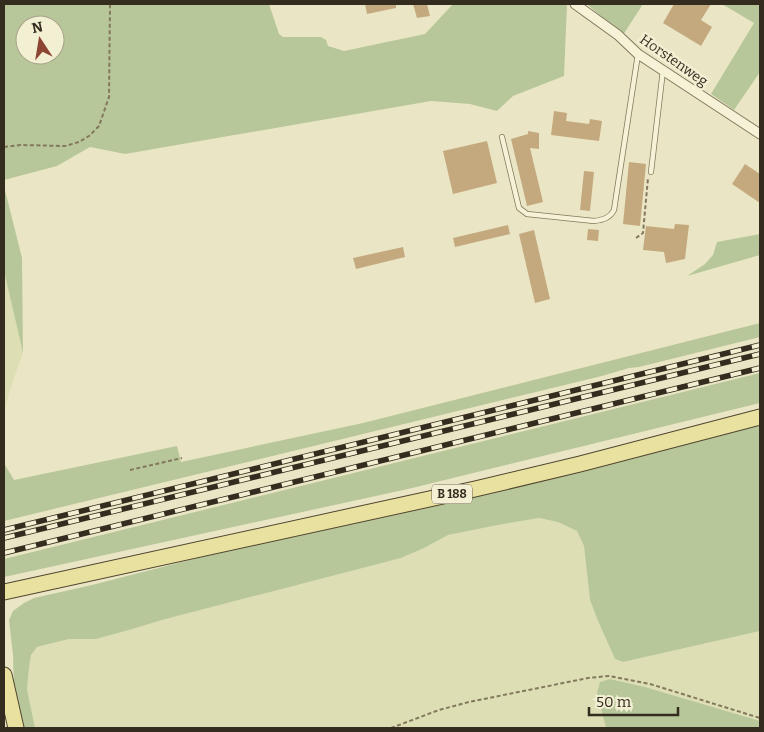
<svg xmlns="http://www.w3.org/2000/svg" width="764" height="732" font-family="Bitter,serif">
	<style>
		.farmland { fill: #dddeb3 }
		.green { fill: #b8c79a; fill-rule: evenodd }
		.building { fill: #c4a97e }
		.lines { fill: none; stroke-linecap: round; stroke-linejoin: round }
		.service-casing { stroke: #83785d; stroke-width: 6 }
		.minor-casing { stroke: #83785d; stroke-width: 11 }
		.primary-casing { stroke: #514630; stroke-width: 17 }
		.path { stroke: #83785d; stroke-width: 2; stroke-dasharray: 4 2.5; stroke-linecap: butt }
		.service { stroke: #f5f2d7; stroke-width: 4.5 }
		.minor { stroke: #f5f2d7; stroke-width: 9 }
		.primary { stroke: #e9e1a0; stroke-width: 15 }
		.rail-casing { stroke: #342d1f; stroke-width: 5.5 }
		.rail { stroke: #f2efd3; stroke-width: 4; stroke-dasharray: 11; stroke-linecap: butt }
		.labels { text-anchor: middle; stroke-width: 5; stroke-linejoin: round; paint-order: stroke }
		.shield { fill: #f2efd3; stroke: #6d6755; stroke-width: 1 }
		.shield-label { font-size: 12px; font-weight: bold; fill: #342d1f }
		.street-label { font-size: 14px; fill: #342d1f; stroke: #f2efd3 }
	</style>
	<rect width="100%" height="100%" fill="#eae6c5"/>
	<path class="farmland" d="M4,271L23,353L13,381L4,411Z
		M539,518L558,522L577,531L584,546L590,600L598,621L615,659L623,662L760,631V721L645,687L610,679L597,693L606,728H35L27,689L29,668L31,655L37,647L69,639H96L129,630L162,620L401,558L424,548L448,535L498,525Z"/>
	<path class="green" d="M4,4H269L279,34L283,37H321L326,40L328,46L344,51L425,34L453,4H567L564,76L513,96L497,111L470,104L431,101L125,154L90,147L57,166L4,180ZM25,25H55V55H25Z
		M587,4H643L623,35Z
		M722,4H760V72L734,110L711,94L754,23Z
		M4,186L22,258L23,353L4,271Z
		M760,234V255L687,276L705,264L713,255L717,242Z
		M760,323V337L639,367L629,368L602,376L4,521V463L14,480L177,446L181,462L363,423Z
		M760,373V403L408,489L4,577V559Z
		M760,424V631L623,662L615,659L598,621L590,600L584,546L577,531L558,522L539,518L498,525L448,535L424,548L401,558L162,620L129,630L96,639H69L37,647L31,655L29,668L27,689L35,728H24L14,689L13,655L9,620L13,611L24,603L34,598L92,585L260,542L419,509L584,471L659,450Z
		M610,679L645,687L760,721V728H606L597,693L600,682Z"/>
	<path class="building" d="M365,4H396V8L367,14Z
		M413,4H427L430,16L417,18Z
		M674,4H711L701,20L712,27L701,46L663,23Z
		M554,111L567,113L566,121L589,124L590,119L602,121L599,141L551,135Z
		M528,131L539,133V149L530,148L543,202L527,206L511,139L528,134Z
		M487,141L497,183L453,194L443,151Z
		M629,162L646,164L640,226L623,224Z
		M745,164L760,174V203L732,184Z
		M584,171L594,172L590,211L580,210Z
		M675,224L689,225L685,259L666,263L664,252L643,250L646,226L674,229Z
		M508,225L510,234L455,247L453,238Z
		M588,229L599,230L598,241L587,240Z
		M534,230L550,299L535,303L519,234Z
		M403,247L405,257L356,269L353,258Z"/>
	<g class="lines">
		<defs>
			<path id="service" d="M502,137L519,208L527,214L594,221C603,220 610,218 614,210L638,54
				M651,172L663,70"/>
			<path id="minor" d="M575,4L618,35L638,54L760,134"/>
			<path id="primary" d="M4,592L475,489L580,464L760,417
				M4,675L16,728"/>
		</defs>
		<use href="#service" class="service-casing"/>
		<use href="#minor" class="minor-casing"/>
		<use href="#primary" class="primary-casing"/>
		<path class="path" d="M4,147L20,145L65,146L79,142L89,136L99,126L109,97L110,4
			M636,238L643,233L648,178
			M130,470L182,458
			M391,728L439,710L469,702L588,678L609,676L650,684L760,718"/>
		<use href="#service" class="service"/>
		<use href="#minor" class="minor"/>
		<use href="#primary" class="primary"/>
		<defs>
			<path id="rail" d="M4,530L760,345
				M4,538L760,354
				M4,553L760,368"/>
		</defs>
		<use href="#rail" class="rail-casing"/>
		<use href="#rail" class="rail"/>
	</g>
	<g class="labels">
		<rect class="shield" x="432" y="484.5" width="40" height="19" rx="4"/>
		<g class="shield-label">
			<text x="452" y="498">B 188</text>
		</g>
		<g class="street-label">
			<text transform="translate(674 60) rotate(35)" y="5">Horstenweg</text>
		</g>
	</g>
	<rect width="764" height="732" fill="none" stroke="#342d1f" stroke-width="10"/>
	<g transform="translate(40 40) rotate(348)"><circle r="24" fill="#f2efd3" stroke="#a6a18b"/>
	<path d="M0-4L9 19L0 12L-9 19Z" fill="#8c4433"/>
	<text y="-8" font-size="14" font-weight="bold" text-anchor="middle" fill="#342d1f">N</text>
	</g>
	<path d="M589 707v8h89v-8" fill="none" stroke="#342d1f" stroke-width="2.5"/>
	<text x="596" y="707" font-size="15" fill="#342d1f" stroke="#f2efd3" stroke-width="4" paint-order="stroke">50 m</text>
</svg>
